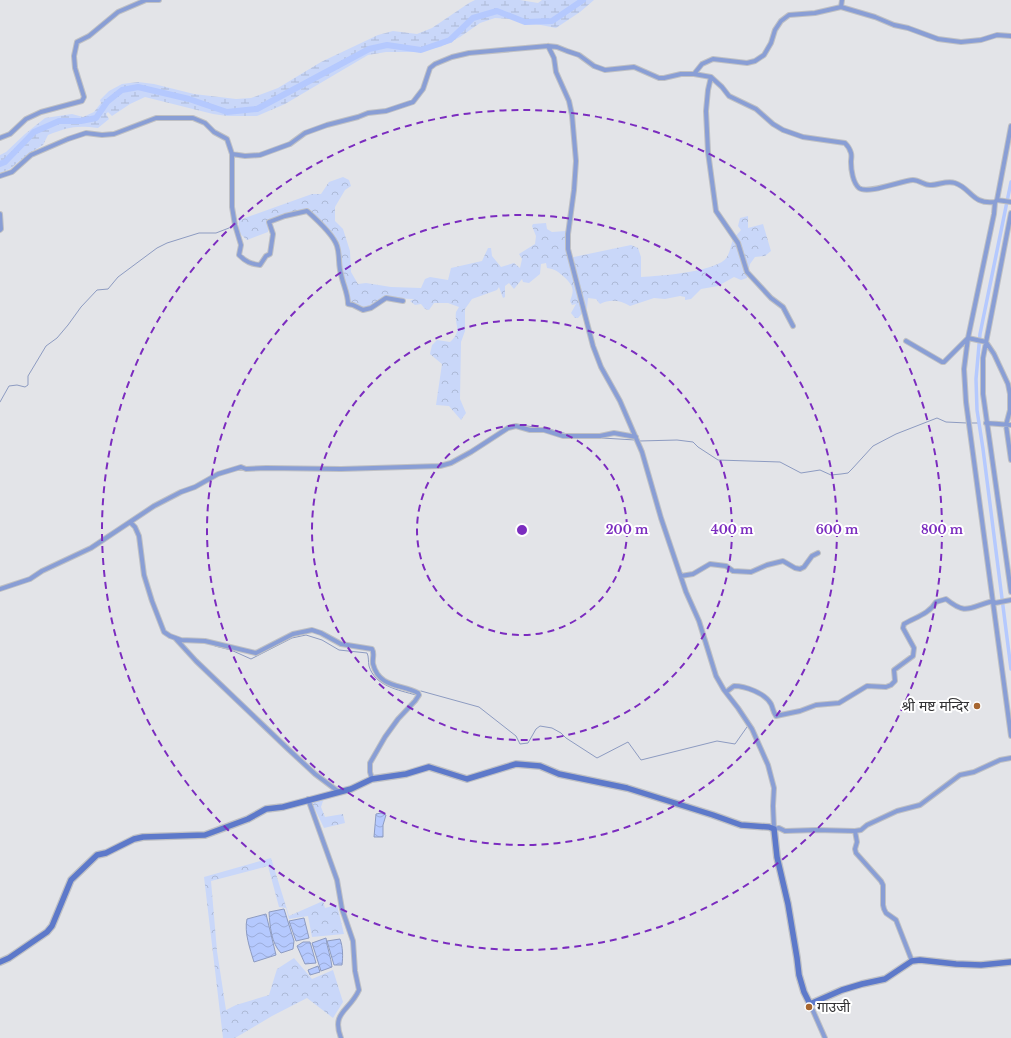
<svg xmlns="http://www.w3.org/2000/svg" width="1011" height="1038" font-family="'Libre Baskerville','Noto Sans Devanagari',serif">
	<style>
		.forest { fill: url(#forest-crowns) }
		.wetland { fill: url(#wetland-marsh) }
		.water { fill: url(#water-waves); stroke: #8d9bc1 }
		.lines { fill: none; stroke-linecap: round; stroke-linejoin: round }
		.stream { stroke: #8d9bc1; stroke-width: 1 }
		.canal { stroke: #b5c9fe; stroke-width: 3.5 }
		.river { stroke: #b5c9fe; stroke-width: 6 }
		.street-casing { stroke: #bfc0c4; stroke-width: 6 }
		.secondary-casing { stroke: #bfc0c4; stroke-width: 8 }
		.street { stroke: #899ed5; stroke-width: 4 }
		.secondary { stroke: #5d79ca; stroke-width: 5.5 }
		.ring { fill: none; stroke: #7b2cbf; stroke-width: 2; stroke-dasharray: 7 5 }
		.poi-dot { fill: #a76630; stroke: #fff; stroke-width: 1.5 }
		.labels { text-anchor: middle; stroke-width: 4; stroke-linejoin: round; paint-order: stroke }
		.poi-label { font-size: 14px; fill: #313133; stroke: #fff; text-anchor: end }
		.centre { fill: #7b2cbf; stroke: #fff; stroke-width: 2 }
		.ring-label { font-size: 12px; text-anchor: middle; font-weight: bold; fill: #7b2cbf; stroke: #fff; stroke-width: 4; stroke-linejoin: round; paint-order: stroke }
	</style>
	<defs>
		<pattern id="forest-crowns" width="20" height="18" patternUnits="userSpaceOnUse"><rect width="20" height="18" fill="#c9d7f9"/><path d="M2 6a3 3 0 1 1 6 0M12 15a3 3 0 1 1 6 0" fill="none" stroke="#adb9d6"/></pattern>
		<pattern id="wetland-marsh" width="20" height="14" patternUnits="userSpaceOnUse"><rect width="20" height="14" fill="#c9d7f9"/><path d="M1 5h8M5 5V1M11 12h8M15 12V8" fill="none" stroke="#adb9d6"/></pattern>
		<pattern id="water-waves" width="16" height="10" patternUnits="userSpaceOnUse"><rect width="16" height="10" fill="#b5c9fe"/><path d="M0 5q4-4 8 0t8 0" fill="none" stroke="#9cadda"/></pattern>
	</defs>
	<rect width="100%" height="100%" fill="#e3e4e8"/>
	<path class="forest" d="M343,177L349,180L351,186L345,190L335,207V221L343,229L350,251L351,272L358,284L366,283L391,287L421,288L425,279L430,277L448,280L451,268L482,261L488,248H491L492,256L501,267L514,263L520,268L522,259L519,254L535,244L536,236L532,226L533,224L546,223L547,229L552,232L566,231L569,258L631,245L638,248L641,257V277C659,276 718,272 727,257C730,252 731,245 733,239C735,236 739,233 741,230L738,226L740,218L748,216V228L763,224L771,251L765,256L755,257L750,264L747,278L741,280L734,277L718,286L701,289L691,299L685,300V297L680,296L665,299L654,298L630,306C620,300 610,299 600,304L596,299L588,298L587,308L578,318H575L571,313L576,304L572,305L570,301C575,289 573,285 563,276C557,271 555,269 547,268L546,263L541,264L540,274L529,283L523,282L522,279L514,289L509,283L505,286V297L503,298L499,287L497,290L472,299L465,309V331L461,342L460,399L466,413L461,420L449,406L436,405L442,364L430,354L432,345L437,340L450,342C463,330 454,325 456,312C457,310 458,309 459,307L448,303H434L429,310L425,309L421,304L415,305L410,301L414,299L381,298L373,305L363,309L349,303L337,243L307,210L269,220L268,232L247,240L238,232L239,220L312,194H321L329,182Z
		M314,795L323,801L321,807L325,817L343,814L345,823L324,828L311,801Z
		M271,858L289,916L323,901L325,908L337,905L344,934L312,937L308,916L289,919L286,908L279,907L268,866L211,881L217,951L226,1010L236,1005L269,995L277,969L294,958L312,979L333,970L343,1002L333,1018L307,998L272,1016L235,1038H223L204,877Z"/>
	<path class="wetland" d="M475,0H520L538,3L542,0H594L580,12L556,28L511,19L495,18L480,23L460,37L440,47L415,52H386L368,55L285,104L257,116H227L213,114L145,97L130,104L112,116L108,112L106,114L109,119L98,128C76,125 68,127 48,135L43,145L28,154L10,169L0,173V155L6,152L25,134L45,118L72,114L83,117L94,112L101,103L100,100L109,91L122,84L138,82L154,84L194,94L236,99L251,98L278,88L321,62L378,35L393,31L417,34L432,28L469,3Z"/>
	<path class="water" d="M381,813L386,815L383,825V837H374L376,814Z
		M284,909L294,941L293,949L281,953C271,943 270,926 269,912Z
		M266,914L276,955L254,962C250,949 244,932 247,919Z
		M304,918L309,938L296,941L289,921Z
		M326,938C327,948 331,957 332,967L321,971L312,943Z
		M340,939C343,947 343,957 342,965H334L327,941Z
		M303,942H310L316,963L305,964L297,946Z
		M318,966L320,972L310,975L308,970Z"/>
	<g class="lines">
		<path class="stream" d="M0,402L9,386L17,385L25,387L28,385V376L46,346L57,338L68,325L81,307L97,290L108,289L118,277L157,248L167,243L199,233H216L229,228
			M971,423H978
			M527,426L549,429L567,434
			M602,438L635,440
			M640,441L677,440L693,442L698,447L718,460L780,462L801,473L820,470L831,475L841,474L848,473L852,469L873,446L896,434L937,418L946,422L967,423
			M215,646L231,650L251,659L292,638L306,635L322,640L339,650L367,653C369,657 368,661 369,666C375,686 398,690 416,695
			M421,691L479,707L516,736L520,744L528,743L536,729L540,726L552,728L561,733L566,738L597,758L628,742L641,760L717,741L735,744L747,727"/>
		<path class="canal" d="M1011,182L980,334L976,379L977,410L983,449L1011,669"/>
		<path class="river" d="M0,164L5,162L34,132L59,121H81L96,118L107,102L122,90L138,87L189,99L227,112L257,109L369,49L387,45L421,50L450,40L473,18L497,11L525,22L552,21L583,0"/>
		<defs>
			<path id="street" d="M841,7L875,17L894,25L908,28L938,39L961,42L981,40L997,35L1011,36
				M548,46L554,58L556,72L569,101L572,115L576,161L574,190L568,234V249L593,346L601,367L620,401L642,452L661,518L686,592L699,621L716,676L724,690L738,708L752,729L768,765L774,788L773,806L774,829L779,828L785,831L816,830L855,831L861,830L867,825L897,811L920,805L960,775L974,772L1000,760L1011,758
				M694,74L702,64L713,59L747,63L755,61L764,55L771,43L775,30L781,21L789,15L815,13L841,7L842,0
				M711,77L708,90L706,111L708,152L716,211L738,243L747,272L771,298L783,307L793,326
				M1011,126L997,200L995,202L994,214L968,338L986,342L994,354L1008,384L1010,394V410L1006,425L1011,460
				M0,138L10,134L26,119L41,112L82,101L84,97L75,68L74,56L77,42L89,36L118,12L146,0H159
				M232,154V207L235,225L241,245L239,255C246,262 251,264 260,265L266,256L270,254L273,234L269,222L285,216L307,211C316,219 333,234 337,246C340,255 338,265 341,274C343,285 348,293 348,304L353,305L363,310L371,308L386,298L403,301
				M0,176L12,172L31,155L68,139L86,133L102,135L114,134L156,118H193L205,123L214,132L227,139L232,154L245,156L260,155L290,144L305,133L327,125L358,117L368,113L386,111L413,102L423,89L430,68L435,64L452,57L469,53L548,46L557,47L567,51L579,55L594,66L605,70L634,67L659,78H664L681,74H694L711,77L722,87L729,96L756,109L773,124L783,130L803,137L845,143C848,146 850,149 851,153C852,156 851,159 851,162C851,170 853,183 859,188C868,195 903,180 913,180C920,180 925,186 931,185C939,185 947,180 955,183C971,188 972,205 995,202
				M997,200L1011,202
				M1011,213L983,358V394L1011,592
				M0,214L1,229L0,230
				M968,338L964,369L966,402L1011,736
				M906,341L942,362H944L968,338
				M986,423L1011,425
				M130,522L154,506L181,492L195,487L218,474L241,467L246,469L266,468L341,469L440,466L451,463L471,452L508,428L516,426L530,430H544L563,436H600L614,433L636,437
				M681,576L693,574L710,564L726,566L733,571L751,572L767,565L783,561L795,568L800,569L804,567L812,556L818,553
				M0,589L30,579L42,571L91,548L130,522L135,527L139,536L144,575L152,601L164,632L170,636L181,640L205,641L256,653L293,634L312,630L321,633L341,644L372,649C375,654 372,658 373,664C379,688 401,684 418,693L419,695L415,701L398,719L385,737L370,763V772L372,779
				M175,638L196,661L288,749L315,774L339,792
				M726,692L734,686C745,686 765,693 771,704C773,708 773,712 776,716L800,711L816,705L839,703L867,686L886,687L891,685L895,681L894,670L913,656L914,648L903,628L904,624C916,617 929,614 936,602L946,599C967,616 969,607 993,601L995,603L1011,600
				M308,799L337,880L342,909L353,941L355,971L359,990C349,1012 331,1012 341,1038
				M855,831L857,842L855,849L856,853L881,881L883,885V905L884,909L886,913L896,920L912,961
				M810,1004L825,1038"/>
			<path id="secondary" d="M0,962L9,958L47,932L52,926L71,880L97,855L106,853L134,839L143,837L205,835L248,819L266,809L283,807L351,789L372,779L406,774L429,767L467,779L516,764L540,766L559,774L627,788L713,815L741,825L769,827L774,829L777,857L788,904L797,958L799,975L804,992L810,1004L842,990L862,984L885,979L912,961L920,960L956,964L981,965L1011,962"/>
		</defs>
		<use href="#street" class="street-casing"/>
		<use href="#secondary" class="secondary-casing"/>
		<use href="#street" class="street"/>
		<use href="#secondary" class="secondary"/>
	</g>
	<g class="ring">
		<circle cx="522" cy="530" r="105"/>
		<circle cx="522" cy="530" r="210"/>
		<circle cx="522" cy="530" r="315"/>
		<circle cx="522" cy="530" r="420"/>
	</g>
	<g class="poi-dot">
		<circle cx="977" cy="706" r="4"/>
		<circle cx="809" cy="1007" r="4"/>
	</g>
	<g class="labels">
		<g class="poi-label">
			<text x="969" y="711">श्री मष्ट मन्दिर</text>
			<text x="817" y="1012" text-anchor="start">गाउजी</text>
		</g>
	</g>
	<circle cx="522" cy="530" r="6" class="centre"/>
	<g class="ring-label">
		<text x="627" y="534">200 m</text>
		<text x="732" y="534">400 m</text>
		<text x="837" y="534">600 m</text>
		<text x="942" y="534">800 m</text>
	</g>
</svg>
